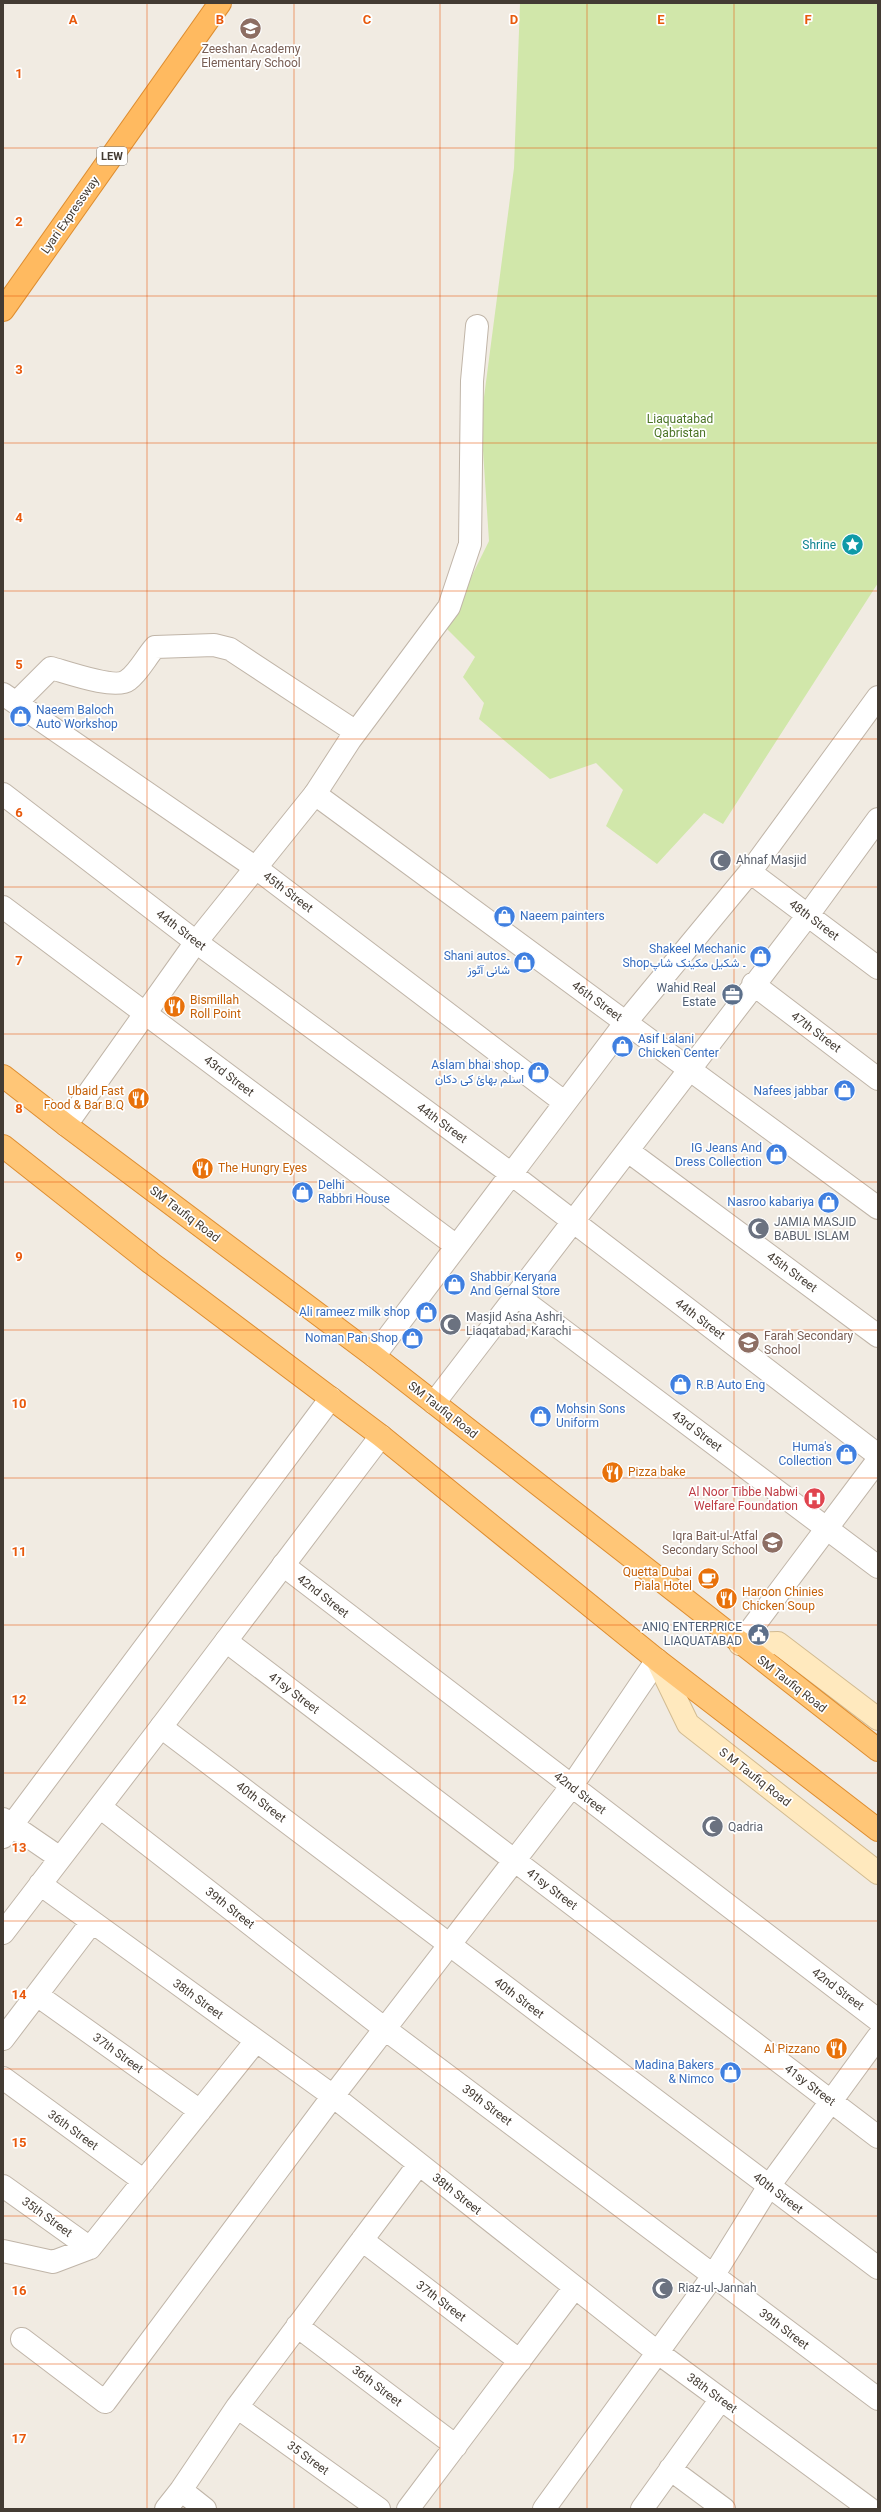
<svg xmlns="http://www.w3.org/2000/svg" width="881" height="2512" font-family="Roboto,Vazirmatn,sans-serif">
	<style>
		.green { fill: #d1e7aa }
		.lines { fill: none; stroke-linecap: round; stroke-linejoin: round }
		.minor-casing { stroke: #c0b5a8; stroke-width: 24 }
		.tertiary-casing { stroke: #c0b5a8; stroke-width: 24 }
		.secondary-casing { stroke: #d2bb91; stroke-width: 24 }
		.trunk-casing { stroke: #de8d30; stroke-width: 24 }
		.motorway-casing { stroke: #de8d30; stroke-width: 24 }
		.minor { stroke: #fff; stroke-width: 22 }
		.tertiary { stroke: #fff; stroke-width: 22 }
		.secondary { stroke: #ffe9be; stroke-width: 22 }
		.trunk { stroke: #ffc677; stroke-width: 22 }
		.motorway { stroke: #ffba60; stroke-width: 22 }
		.grid { fill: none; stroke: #e8590c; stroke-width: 1; stroke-opacity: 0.55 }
		.labels { text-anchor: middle; stroke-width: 3.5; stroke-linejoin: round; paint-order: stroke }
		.shield { fill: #fff; stroke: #7b7670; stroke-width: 1 }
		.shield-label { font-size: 11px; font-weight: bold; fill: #433b33 }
		.education-label { font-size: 12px; fill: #785e54; stroke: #fff }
		.street-label { font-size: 12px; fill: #433b33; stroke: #fff }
		.park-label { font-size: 12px; fill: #4b7426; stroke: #fff }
		.culture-label { font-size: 12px; fill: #0d838f; stroke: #fff; text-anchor: end }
		.shop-label { font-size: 12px; fill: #366cbe; stroke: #fff; text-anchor: end }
		.worship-label { font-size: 12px; fill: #5b616d; stroke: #fff; text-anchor: start }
		.service-label { font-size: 12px; fill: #4e5e75; stroke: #fff; text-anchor: end }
		.food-label { font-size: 12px; fill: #c56008; stroke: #fff; text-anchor: start }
		.health-label { font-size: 12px; fill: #be3a42; stroke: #fff; text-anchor: end }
		.grid-label { font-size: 13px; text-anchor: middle; font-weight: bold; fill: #e8590c; stroke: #fff; stroke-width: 3.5; stroke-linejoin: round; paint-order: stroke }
	</style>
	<rect width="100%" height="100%" fill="#f1ebe2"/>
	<path class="green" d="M520,3H878V583L723,824L704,813L657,864L606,826L623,790L596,763L550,779L479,719L484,703L463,677L475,657L446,628L489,541L481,420L514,168Z"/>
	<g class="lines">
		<defs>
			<path id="minor" d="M3,694L256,868L564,1102
				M16,703L51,668C66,672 116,690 128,680C139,672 146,657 155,647L214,645L230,649L356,732
				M3,794L196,942L510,1173L878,1455
				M315,794L350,740L449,607L470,544L472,381L477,326
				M750,872L878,968
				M3,907L455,1245
				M753,984L878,1079
				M628,1151L878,1336
				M516,1295L878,1567
				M374,1356L626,1022L750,872L878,697
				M434,1403L808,915L878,819
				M283,1565L878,2020
				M226,1641L878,2137
				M100,1807L385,2029L878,2399
				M3,1819L60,1858
				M3,1837L331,1398
				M40,1884L333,2096L657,2352L870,2509
				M3,1933L161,1727
				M37,1995L200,2111
				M3,2039L92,1922
				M3,2078L144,2181
				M3,2186L90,2248
				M362,2240L520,2361
				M3,2251L53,2262L90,2248L256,2041
				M297,2326L456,2446
				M22,2339L105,2402L333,2096L571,1787L657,1660
				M237,2407L379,2509
				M670,2469L724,2509
				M181,2490L205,2509
				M166,2509L181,2490L237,2407L419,2164
				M408,2509L575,2287
				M544,2509L713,2276L769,2186L878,2037
				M642,2509L721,2399"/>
			<path id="tertiary" d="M66,1125L196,942L315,794L878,1208
				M381,1436L161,1727L878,2268
				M740,1644L878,1460"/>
			<path id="secondary" d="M740,1644L778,1643L878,1719
				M657,1660L688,1724L878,1873"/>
			<path id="trunk" d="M3,1076L66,1125L374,1356L878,1750
				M3,1146L151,1263L381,1436L657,1660L878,1830"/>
			<path id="motorway" d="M3,310L220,3"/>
		</defs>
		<use href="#minor" class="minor-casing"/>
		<use href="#tertiary" class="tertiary-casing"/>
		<use href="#secondary" class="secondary-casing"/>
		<use href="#trunk" class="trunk-casing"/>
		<use href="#motorway" class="motorway-casing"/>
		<use href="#minor" class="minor"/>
		<use href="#tertiary" class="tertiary"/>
		<use href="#secondary" class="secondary"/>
		<use href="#trunk" class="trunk"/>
		<use href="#motorway" class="motorway"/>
	</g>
	<path class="grid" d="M147,3V2509M294,3V2509M440,3V2509M587,3V2509M734,3V2509M3,148H878M3,296H878M3,443H878M3,591H878M3,739H878M3,887H878M3,1034H878M3,1182H878M3,1330H878M3,1478H878M3,1625H878M3,1773H878M3,1921H878M3,2069H878M3,2216H878M3,2364H878"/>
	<defs>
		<symbol id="school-disc" viewBox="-11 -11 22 22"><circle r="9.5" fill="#8d6e63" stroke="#fff"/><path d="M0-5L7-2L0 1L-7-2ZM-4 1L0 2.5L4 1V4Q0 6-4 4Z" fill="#fff"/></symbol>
		<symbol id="sight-disc" viewBox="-11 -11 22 22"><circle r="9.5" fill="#0f9aa8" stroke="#fff"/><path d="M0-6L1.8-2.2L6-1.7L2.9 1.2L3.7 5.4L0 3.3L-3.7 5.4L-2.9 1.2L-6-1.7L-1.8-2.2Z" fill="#fff"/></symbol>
		<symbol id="shop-disc" viewBox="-11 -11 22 22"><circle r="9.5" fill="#3f7fe0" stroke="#fff"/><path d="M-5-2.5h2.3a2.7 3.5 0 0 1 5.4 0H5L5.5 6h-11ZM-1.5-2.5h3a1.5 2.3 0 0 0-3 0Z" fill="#fff"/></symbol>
		<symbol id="mosque-disc" viewBox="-11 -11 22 22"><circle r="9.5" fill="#6b7280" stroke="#fff"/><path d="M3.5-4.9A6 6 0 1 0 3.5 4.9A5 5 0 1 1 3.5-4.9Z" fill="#fff"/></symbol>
		<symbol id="office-disc" viewBox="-11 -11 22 22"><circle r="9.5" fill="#5c6f8a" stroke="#fff"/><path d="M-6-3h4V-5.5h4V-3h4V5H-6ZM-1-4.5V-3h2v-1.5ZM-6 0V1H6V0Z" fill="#fff"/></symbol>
		<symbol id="restaurant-disc" viewBox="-11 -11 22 22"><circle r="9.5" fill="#e8710a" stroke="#fff"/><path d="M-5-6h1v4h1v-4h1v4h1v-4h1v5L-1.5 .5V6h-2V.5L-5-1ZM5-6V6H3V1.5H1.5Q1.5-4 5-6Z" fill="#fff"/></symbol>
		<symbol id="hospital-disc" viewBox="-11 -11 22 22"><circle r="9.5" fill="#e0444e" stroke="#fff"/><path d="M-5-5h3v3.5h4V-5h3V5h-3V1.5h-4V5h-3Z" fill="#fff"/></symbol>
		<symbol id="cafe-disc" viewBox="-11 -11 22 22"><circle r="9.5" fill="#e8710a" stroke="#fff"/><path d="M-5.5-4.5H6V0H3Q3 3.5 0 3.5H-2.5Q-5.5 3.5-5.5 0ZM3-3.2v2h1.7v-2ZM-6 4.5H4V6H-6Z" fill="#fff"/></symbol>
		<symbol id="civic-disc" viewBox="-11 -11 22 22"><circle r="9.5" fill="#5c6f8a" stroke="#fff"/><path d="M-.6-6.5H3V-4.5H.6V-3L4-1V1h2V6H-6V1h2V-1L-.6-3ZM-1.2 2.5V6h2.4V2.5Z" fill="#fff"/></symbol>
	</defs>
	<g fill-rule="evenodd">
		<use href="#school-disc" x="238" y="16" width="25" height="25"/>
		<use href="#sight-disc" x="840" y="532" width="25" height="25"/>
		<use href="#shop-disc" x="8" y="704" width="25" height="25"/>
		<use href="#mosque-disc" x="708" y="848" width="25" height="25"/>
		<use href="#shop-disc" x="492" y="904" width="25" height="25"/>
		<use href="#shop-disc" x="748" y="944" width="25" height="25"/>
		<use href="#shop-disc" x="512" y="950" width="25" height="25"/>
		<use href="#office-disc" x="720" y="982" width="25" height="25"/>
		<use href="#restaurant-disc" x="162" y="994" width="25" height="25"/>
		<use href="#shop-disc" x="610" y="1034" width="25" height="25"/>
		<use href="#shop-disc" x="526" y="1060" width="25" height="25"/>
		<use href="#shop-disc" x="832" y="1078" width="25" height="25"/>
		<use href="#restaurant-disc" x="126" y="1086" width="25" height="25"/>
		<use href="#shop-disc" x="764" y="1142" width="25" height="25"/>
		<use href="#restaurant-disc" x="190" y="1156" width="25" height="25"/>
		<use href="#shop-disc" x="290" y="1180" width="25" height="25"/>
		<use href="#shop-disc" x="816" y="1190" width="25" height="25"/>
		<use href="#mosque-disc" x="746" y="1216" width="25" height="25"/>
		<use href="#shop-disc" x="442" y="1272" width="25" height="25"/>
		<use href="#shop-disc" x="414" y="1300" width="25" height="25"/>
		<use href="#mosque-disc" x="438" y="1312" width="25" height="25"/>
		<use href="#shop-disc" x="400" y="1326" width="25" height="25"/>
		<use href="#school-disc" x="736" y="1330" width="25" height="25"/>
		<use href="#shop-disc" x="668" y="1372" width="25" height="25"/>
		<use href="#shop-disc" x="528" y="1404" width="25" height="25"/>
		<use href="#shop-disc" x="834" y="1442" width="25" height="25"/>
		<use href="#restaurant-disc" x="600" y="1460" width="25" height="25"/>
		<use href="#hospital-disc" x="802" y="1486" width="25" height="25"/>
		<use href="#school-disc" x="760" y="1530" width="25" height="25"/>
		<use href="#cafe-disc" x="696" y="1566" width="25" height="25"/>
		<use href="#restaurant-disc" x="714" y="1586" width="25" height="25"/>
		<use href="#civic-disc" x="746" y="1622" width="25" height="25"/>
		<use href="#mosque-disc" x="700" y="1814" width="25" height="25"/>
		<use href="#restaurant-disc" x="824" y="2036" width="25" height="25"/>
		<use href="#shop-disc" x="718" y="2060" width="25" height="25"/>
		<use href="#mosque-disc" x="650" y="2276" width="25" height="25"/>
	</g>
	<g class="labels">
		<rect class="shield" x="97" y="147" width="30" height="18" rx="3"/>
		<g class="shield-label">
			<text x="112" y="160">LEW</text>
		</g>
		<g class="education-label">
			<text x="251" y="53">Zeeshan Academy<tspan x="251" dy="14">Elementary School</tspan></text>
			<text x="764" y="1340" text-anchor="start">Farah Secondary<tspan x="764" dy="14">School</tspan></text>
			<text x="758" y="1540" text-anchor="end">Iqra Bait-ul-Atfal<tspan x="758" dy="14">Secondary School</tspan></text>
		</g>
		<g class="street-label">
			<text transform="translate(70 215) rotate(-55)" y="4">Lyari Expressway</text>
			<text transform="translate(288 892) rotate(37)" y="4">45th Street</text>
			<text transform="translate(814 920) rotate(37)" y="4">48th Street</text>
			<text transform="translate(181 930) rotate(37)" y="4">44th Street</text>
			<text transform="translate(597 1001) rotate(36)" y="4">46th Street</text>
			<text transform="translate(816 1032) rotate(37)" y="4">47th Street</text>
			<text transform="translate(229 1076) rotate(37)" y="4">43rd Street</text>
			<text transform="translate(442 1123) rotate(36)" y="4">44th Street</text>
			<text transform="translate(185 1214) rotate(37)" y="4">SM Taufiq Road</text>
			<text transform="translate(792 1272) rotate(36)" y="4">45th Street</text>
			<text transform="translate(700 1319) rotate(37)" y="4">44th Street</text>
			<text transform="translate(443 1410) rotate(38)" y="4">SM Taufiq Road</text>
			<text transform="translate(697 1431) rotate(37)" y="4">43rd Street</text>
			<text transform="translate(323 1596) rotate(38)" y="4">42nd Street</text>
			<text transform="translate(792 1684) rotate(38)" y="4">SM Taufiq Road</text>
			<text transform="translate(294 1693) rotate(37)" y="4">41sy Street</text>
			<text transform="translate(755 1777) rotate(38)" y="4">S M Taufiq Road</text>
			<text transform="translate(580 1793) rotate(37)" y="4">42nd Street</text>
			<text transform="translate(261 1802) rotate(37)" y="4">40th Street</text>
			<text transform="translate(552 1889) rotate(37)" y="4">41sy Street</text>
			<text transform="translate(230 1908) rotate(38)" y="4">39th Street</text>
			<text transform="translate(838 1989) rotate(37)" y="4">42nd Street</text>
			<text transform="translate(519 1998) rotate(37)" y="4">40th Street</text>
			<text transform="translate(198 1999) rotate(36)" y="4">38th Street</text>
			<text transform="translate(118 2053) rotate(36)" y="4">37th Street</text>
			<text transform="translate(810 2085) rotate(37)" y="4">41sy Street</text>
			<text transform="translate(487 2105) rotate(37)" y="4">39th Street</text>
			<text transform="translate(73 2130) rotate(36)" y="4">36th Street</text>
			<text transform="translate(778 2193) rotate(37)" y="4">40th Street</text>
			<text transform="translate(457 2194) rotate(38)" y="4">38th Street</text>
			<text transform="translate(47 2217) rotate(36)" y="4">35th Street</text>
			<text transform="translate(441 2301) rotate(37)" y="4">37th Street</text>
			<text transform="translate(784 2329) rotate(37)" y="4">39th Street</text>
			<text transform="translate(377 2386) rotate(37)" y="4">36th Street</text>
			<text transform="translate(712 2393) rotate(36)" y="4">38th Street</text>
			<text transform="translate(308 2458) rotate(36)" y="4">35 Street</text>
		</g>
		<g class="park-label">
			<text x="680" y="423">Liaquatabad<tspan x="680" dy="14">Qabristan</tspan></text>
		</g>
		<g class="culture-label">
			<text x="836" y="549">Shrine</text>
		</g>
		<g class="shop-label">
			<text x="36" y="714" text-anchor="start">Naeem Baloch<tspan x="36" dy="14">Auto Workshop</tspan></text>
			<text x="520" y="920" text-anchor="start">Naeem painters</text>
			<text x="746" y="953">Shakeel Mechanic<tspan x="746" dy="14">Shop۔ شکیل مکینک شاپ</tspan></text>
			<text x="510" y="960">Shani autos۔<tspan x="510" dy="14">شانی آٹوز</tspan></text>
			<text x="638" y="1043" text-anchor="start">Asif Lalani<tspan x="638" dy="14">Chicken Center</tspan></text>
			<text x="524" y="1069">Aslam bhai shop۔<tspan x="524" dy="14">اسلم بھائ کی دکان</tspan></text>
			<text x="828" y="1095">Nafees jabbar</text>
			<text x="762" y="1152">IG Jeans And<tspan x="762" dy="14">Dress Collection</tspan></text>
			<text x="318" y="1189" text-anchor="start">Delhi<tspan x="318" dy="14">Rabbri House</tspan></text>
			<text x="814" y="1206">Nasroo kabariya</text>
			<text x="470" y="1281" text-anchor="start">Shabbir Keryana<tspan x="470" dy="14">And Gernal Store</tspan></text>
			<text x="410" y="1316">Ali rameez milk shop</text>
			<text x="398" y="1342">Noman Pan Shop</text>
			<text x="696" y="1389" text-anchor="start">R.B Auto Eng</text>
			<text x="556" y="1413" text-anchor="start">Mohsin Sons<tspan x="556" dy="14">Uniform</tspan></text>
			<text x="832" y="1451">Huma's<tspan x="832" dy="14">Collection</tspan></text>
			<text x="714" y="2069">Madina Bakers<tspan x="714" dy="14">&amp; Nimco</tspan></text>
		</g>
		<g class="worship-label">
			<text x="736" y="864">Ahnaf Masjid</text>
			<text x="774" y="1226">JAMIA MASJID<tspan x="774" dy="14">BABUL ISLAM</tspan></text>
			<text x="466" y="1321">Masjid Asna Ashri,<tspan x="466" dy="14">Liaqatabad, Karachi</tspan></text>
			<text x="728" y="1831">Qadria</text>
			<text x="678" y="2292">Riaz-ul-Jannah</text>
		</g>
		<g class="service-label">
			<text x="716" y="992">Wahid Real<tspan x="716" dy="14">Estate</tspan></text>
			<text x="742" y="1631">ANIQ ENTERPRICE<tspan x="742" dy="14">LIAQUATABAD</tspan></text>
		</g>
		<g class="food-label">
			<text x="190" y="1004">Bismillah<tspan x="190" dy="14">Roll Point</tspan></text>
			<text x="124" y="1095" text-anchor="end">Ubaid Fast<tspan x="124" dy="14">Food &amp; Bar B.Q</tspan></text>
			<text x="218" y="1172">The Hungry Eyes</text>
			<text x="628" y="1476">Pizza bake</text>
			<text x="692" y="1576" text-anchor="end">Quetta Dubai<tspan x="692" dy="14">Piala Hotel</tspan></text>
			<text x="742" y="1596">Haroon Chinies<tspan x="742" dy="14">Chicken Soup</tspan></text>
			<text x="820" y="2053" text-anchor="end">Al Pizzano</text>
		</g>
		<g class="health-label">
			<text x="798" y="1496">Al Noor Tibbe Nabwi<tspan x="798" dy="14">Welfare Foundation</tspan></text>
		</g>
	</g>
	<g class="grid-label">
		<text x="73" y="24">A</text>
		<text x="220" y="24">B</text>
		<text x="367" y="24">C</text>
		<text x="514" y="24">D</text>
		<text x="661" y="24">E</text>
		<text x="808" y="24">F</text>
		<text x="19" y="78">1</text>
		<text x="19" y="226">2</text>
		<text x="19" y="374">3</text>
		<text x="19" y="522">4</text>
		<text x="19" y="669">5</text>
		<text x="19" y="817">6</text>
		<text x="19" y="965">7</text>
		<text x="19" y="1113">8</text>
		<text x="19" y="1261">9</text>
		<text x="19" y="1408">10</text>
		<text x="19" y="1556">11</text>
		<text x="19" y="1704">12</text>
		<text x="19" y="1852">13</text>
		<text x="19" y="1999">14</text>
		<text x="19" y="2147">15</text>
		<text x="19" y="2295">16</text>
		<text x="19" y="2443">17</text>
	</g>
	<rect width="881" height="2512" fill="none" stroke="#433b33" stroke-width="8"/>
</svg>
